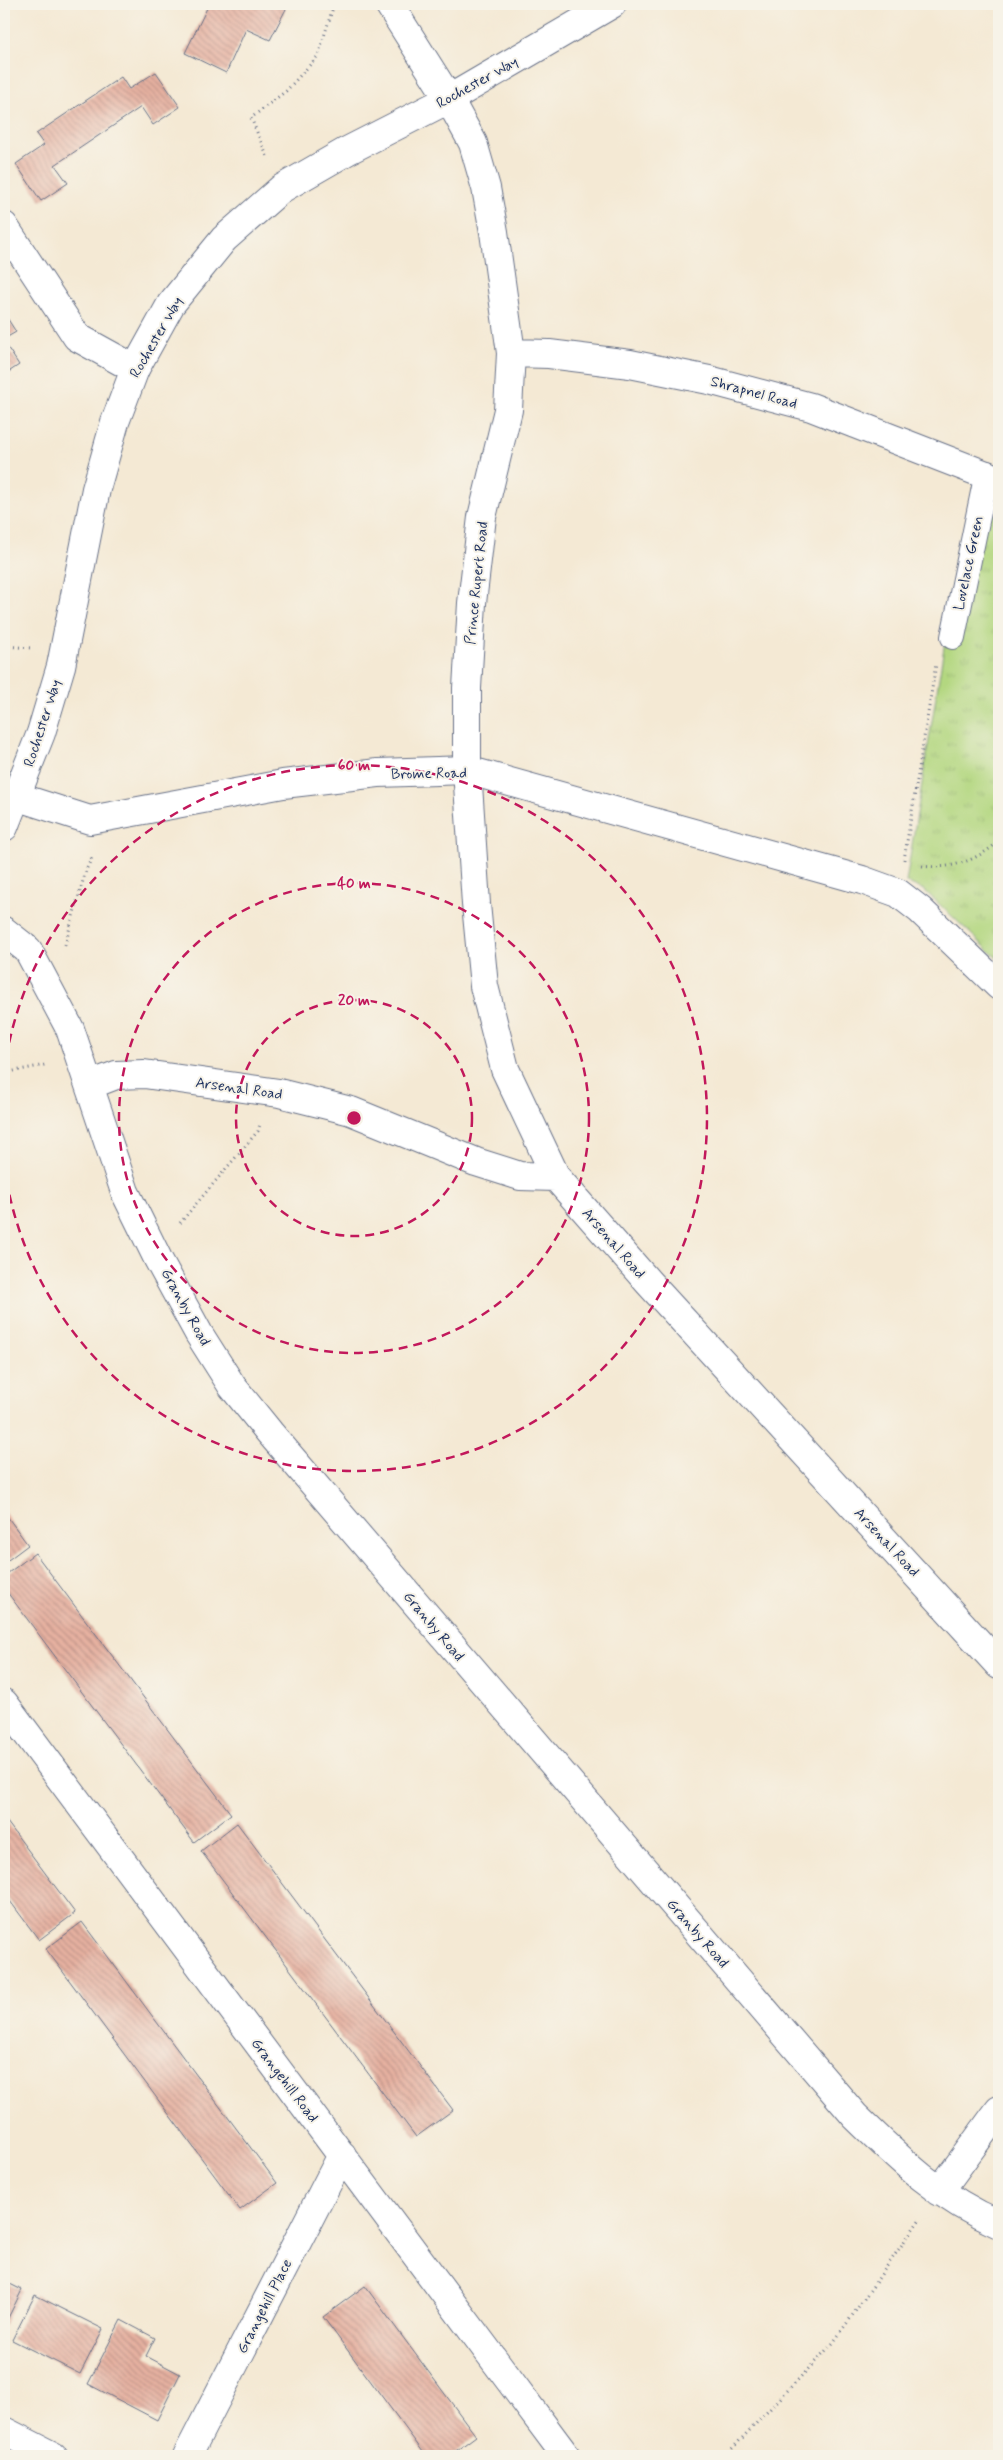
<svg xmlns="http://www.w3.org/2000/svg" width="1003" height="2460" font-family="Mynerve,sans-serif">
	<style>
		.park { fill: url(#park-tufts); stroke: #67836f }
		.building { fill: url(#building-back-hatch) }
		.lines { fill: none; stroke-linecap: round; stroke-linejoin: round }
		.service-casing { stroke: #677087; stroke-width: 26 }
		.minor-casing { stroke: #677087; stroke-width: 30 }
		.tertiary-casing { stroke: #677087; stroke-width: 30 }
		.path { stroke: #677087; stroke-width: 3; stroke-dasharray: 1 4; stroke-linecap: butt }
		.service { stroke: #fff; stroke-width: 24 }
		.minor { stroke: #fff; stroke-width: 28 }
		.tertiary { stroke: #fff; stroke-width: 28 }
		.ring { fill: none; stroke: #c2185b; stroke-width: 2.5; stroke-dasharray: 9 6 }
		.labels { text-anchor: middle; stroke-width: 4; stroke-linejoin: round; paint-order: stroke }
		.street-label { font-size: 15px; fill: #1b2f5e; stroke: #f7f3e8 }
		.centre { fill: #c2185b; stroke: #f7f3e8; stroke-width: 2.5 }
		.ring-label { font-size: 15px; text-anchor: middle; font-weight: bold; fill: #c2185b; stroke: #f7f3e8; stroke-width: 4; stroke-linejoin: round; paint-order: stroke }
	</style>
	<defs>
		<pattern id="park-tufts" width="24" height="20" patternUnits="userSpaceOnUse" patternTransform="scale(1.25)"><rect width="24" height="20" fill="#b3d780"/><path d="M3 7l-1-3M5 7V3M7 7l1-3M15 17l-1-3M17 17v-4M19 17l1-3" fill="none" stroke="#99b971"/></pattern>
		<pattern id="building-back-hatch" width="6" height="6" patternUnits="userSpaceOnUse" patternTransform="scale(1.25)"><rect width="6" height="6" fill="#e6b1a0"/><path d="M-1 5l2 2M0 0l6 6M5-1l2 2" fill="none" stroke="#ba9086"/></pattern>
	</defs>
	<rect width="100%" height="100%" fill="#f7f3e8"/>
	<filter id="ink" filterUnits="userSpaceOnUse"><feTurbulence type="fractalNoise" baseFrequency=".02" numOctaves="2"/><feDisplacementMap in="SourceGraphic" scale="10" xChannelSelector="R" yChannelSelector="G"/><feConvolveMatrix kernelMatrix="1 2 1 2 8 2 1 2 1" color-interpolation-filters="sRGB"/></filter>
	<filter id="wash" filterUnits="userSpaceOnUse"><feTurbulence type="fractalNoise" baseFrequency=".0096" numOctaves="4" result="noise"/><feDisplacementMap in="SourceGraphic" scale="20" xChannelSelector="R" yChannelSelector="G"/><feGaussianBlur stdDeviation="1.12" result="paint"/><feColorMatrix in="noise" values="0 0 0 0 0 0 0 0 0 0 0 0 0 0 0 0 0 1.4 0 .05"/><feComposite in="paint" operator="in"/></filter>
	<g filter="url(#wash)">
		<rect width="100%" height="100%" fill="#f4e9d4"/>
		<path class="park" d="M999,513V960L924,890L906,882L945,641L987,517Z"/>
		<g id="blocks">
			<path class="building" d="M209,4H274L286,9L270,40L246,29L226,73L185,53Z
				M156,72L180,107L153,125L141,107L55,165L68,183L41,201L16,164L44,145L36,134L121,77L129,89Z
				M4,313L16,332L4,339Z
				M4,342L19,365L4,375Z
				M4,1512L28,1545L4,1563Z
				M35,1553L231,1814L194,1842L4,1588V1576Z
				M4,1818L75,1913L39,1940L4,1893Z
				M237,1823L453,2110L416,2137L201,1851Z
				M82,1922L277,2183L240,2210L46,1949Z
				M4,2281L22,2290L4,2326Z
				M365,2286L476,2436L449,2456H426L323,2317Z
				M35,2295L103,2329L80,2374L12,2340Z
				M121,2320L155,2338L146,2356L180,2374L157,2420L88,2384Z"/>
		</g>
	</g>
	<g filter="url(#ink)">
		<use href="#blocks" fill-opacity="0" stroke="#677087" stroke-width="1"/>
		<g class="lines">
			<defs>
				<path id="service" d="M953,637L987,473"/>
				<path id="minor" d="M389,4L449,99L473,143L486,188L494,232L511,353L508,410L482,517L472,603L467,688V770L476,904L484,986L505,1069L556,1177
					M4,226L77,337L135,369
					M511,353L549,354L630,364L709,380L811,407L999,480
					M18,797L90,820L283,784L378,773L467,770L862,880L898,893L920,910L999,986
					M4,931L28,950L70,1029L125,1192L158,1259L199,1334L232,1386L270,1433L855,2116C900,2160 940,2199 999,2224
					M90,1085L116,1075L144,1074L279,1093L351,1111L476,1162L520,1176L556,1177L649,1283L999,1665
					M4,1703L566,2456
					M939,2192L999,2110
					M187,2456L342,2155"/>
				<path id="tertiary" d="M4,827L41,733L61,666L96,489L115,422L135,369L171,304L224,239L281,189L347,151L449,99L612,4
					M4,2431L53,2456"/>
			</defs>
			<use href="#service" class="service-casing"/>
			<use href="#minor" class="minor-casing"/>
			<use href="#tertiary" class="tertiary-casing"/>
			<path class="path" d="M267,156L251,118L286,91L318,56L334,4
				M4,646L31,648
				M904,860L936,664
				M922,866C951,870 978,860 999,841
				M65,945L86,870L93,855
				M4,1073L45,1065
				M180,1223L258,1131L260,1124
				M725,2456L833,2343L920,2219"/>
			<use href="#service" class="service"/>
			<use href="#minor" class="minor"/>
			<use href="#tertiary" class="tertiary"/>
		</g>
	</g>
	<g class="ring">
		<circle cx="354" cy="1118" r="118"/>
		<circle cx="354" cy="1118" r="235"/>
		<path d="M4 1072A353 353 0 1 1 4 1164"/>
	</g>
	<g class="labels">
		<g class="street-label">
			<text transform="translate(477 82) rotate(-29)" y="5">Rochester Way</text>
			<text transform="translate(156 337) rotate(-60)" y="5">Rochester Way</text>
			<text transform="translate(754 392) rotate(15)" y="5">Shrapnel Road</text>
			<text transform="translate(968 563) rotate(-78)" y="5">Lovelace Green</text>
			<text transform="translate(476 583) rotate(-84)" y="5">Prince Rupert Road</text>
			<text transform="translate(42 723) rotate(-72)" y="5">Rochester Way</text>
			<text transform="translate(429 773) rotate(-1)" y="5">Brome Road</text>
			<text transform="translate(239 1088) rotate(8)" y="5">Arsenal Road</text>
			<text transform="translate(614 1243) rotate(49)" y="5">Arsenal Road</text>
			<text transform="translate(186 1307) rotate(61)" y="5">Granby Road</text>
			<text transform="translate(887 1542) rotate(47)" y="5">Arsenal Road</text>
			<text transform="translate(434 1626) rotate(50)" y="5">Granby Road</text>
			<text transform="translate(698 1933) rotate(49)" y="5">Granby Road</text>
			<text transform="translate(285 2080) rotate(53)" y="5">Grangehill Road</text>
			<text transform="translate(264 2306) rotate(-63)" y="5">Grangehill Place</text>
		</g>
	</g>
	<circle cx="354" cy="1118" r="8" class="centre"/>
	<g class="ring-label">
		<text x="354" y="770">60 m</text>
		<text x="354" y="888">40 m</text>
		<text x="354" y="1005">20 m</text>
	</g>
	<rect width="1003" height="2460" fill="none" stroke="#f7f3e8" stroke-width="20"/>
</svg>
